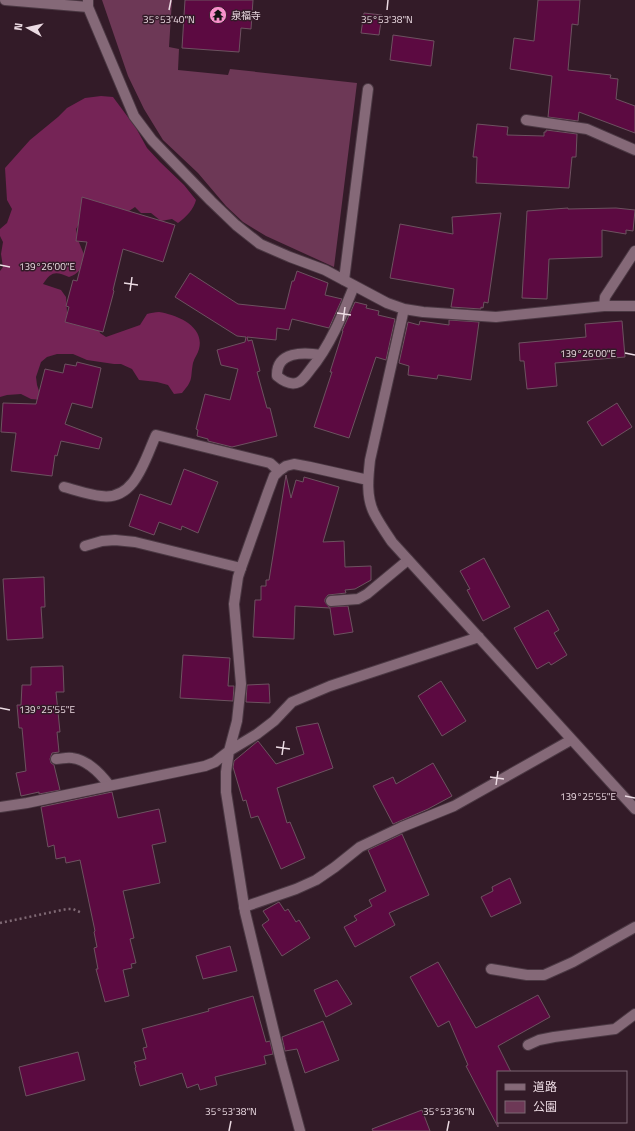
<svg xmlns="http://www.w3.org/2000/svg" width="635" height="1131" font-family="'Titillium Web','Noto Sans JP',sans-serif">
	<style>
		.green { fill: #6d3856 }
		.forest { fill: #752456 }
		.building { fill: #5c0a41; stroke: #6d5260 }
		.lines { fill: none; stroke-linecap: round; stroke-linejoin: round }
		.service-casing { stroke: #4b3843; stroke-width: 12 }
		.minor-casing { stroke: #4b3843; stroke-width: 12 }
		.path { stroke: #7f6974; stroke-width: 2.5; stroke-dasharray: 2 3; stroke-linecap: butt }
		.service { stroke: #856978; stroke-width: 10 }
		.minor { stroke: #856978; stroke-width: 10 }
		.ticks { fill: none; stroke: #ebdae2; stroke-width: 1.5 }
		.labels { text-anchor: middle; stroke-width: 3; stroke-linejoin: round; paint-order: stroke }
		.poi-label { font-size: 10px; fill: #ebdae2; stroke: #331b28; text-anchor: start }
		.ticks-label { font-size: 10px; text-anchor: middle; fill: #ebdae2; stroke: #331b28; stroke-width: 3; stroke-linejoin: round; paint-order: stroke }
	</style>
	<rect width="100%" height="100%" fill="#331b28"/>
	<path class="green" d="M102,0H172L169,47L179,49L178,70L228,75L230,69L357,83L334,267L266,236L243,222L226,206L198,173L163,140L144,109L128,76Z"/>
	<path class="forest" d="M101,96L113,97L136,128L147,148L160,162L184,185L196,200C194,209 186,217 178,223L172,219L161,221L151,213H141L135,207L129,211L120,222H80L76,229L78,240L86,259C83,268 78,274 69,277C56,271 51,271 43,284L61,290L66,297L67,312L70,320L97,324L100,333L106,337L140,325L147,314C151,313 155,312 159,312C177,315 205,326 199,349C198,354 194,358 193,363C190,379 194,379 182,393L174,394L168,385L157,382L139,380L132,369L121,364H114L87,360L73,354H57L47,357L41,362L36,377L37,385L42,400L31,399L21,394L7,395L0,397V271L3,267L1,254L3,242L0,236V229L7,223L12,209L7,200L5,168L30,140L58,117L67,108L85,98Z"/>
	<path class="building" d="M185,0H253L251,29L241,28L239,52L182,48Z
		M538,0H580L578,25L572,24L568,70L611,75L610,78L618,79L616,99L635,106V133L579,112L578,121L548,117L552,76L510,69L514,38L534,41Z
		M364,13L382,15L379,35L361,33Z
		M393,35L434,41L431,66L390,60Z
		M477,124L508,127L507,135L544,136V132H546V130L577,134L576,157H572L569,188L476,183L477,157H473Z
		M82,197L175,225L163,262L123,249L113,290L114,291L103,332L65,322L69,307L66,306L73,280L77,281L87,242L76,241Z
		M568,208V209L616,208L635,210L633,231L626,230V234L602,230V257L549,259L547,299L522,298L527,211Z
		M501,213L488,303L484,302L483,308L481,307V309L451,307L454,289L390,278L400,224L453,234L452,217Z
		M297,271L328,283L325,295L342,299L329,328L292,319L289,330L277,328L276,340L247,337L248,341L252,340L260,371L257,372L267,408H270L277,436L232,447L208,441V439L197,436L198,430L196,429L205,394L230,400L238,369L221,365L217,350L245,342L246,337L237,336L175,297L190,273L238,304L285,309L292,281H294Z
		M355,302L367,305L366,308L379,311L378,315L395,319L386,360L376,357L349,438L314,427L332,372H330L343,331H342Z
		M449,320L479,322L471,380L438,375L437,379L408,375L409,366L399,363L408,322L419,325L420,321L449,325Z
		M622,321L625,357L555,363L557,386L527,389L524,361H520L519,343L586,337L585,324Z
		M77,362L101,368L92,408L72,403L65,424L102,438L99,449L61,441L57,456L55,455L52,476L11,471L16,433L1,432L3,403L36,404L45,369L63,373L65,364L76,366Z
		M617,403L632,427L602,446L587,422Z
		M184,469L218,482L198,533L182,526L181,530L159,522L154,535L129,526L140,494L171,505Z
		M286,475L291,498L296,480L303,482L304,477L339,487L323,542L344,541L345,567L371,566V580L355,589L345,590L346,593L328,595L325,599V602L329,607L348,606L353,632L334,635L330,608L295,606L294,639L253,637L255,600H261V586H266V580H269Z
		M484,558L510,607L483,621L467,590L470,589L460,571Z
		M44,577L45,607H41L43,638L7,640L3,579Z
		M548,610L559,630L554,633L567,655L551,665L549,662L537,669L514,628Z
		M183,655L230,658L228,686H234L233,701L180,698Z
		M63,666L64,692H56L60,732H57L59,752L52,753L50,759L51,763L54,765L60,790L39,794V792L21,796L16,773L26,771L22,728H19L17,705H21L22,685H31V667Z
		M441,681L466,721L442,736L418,696Z
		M269,684L270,703L246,702L247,685Z
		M318,723L333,768L277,788L287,823L290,822L305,858L281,869L258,816L251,818L246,800L243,801L233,767L234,761L258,741L276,764L304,754L296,727Z
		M433,763L452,796L428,809L393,824L373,786L393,777L396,784Z
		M112,792L118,818L159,809L166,842L152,845L160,883L123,891L134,938L130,939L136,963L131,964L132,968L123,970L129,996L105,1002L96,969H98L94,948L97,947L94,932L95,931L80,860L66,863L65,857L56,859L54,845L48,847L41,807Z
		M402,834L429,895L389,913L395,925L355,947L344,927L357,920L354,916L372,906L369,900L386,891L368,850Z
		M510,878L521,903L491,917L481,897L493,891L492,887Z
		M279,902L285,911L288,909L296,922L299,920L310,938L282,956L262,925L269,920L263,911Z
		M230,946L237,971L203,979L196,956Z
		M438,962L476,1028L538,995L550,1017L498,1046L511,1072H498V1127L466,1066L468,1065L449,1021L438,1027L410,977Z
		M337,980L352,1004L326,1017L314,990Z
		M253,996L266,1042L270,1041L273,1054L264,1056L266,1064L215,1077L217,1085L200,1090L198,1084L187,1088L182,1073L140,1086L135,1068L136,1067L134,1062L146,1059L143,1048L147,1047L142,1029L209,1011L208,1009Z
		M323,1021L339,1060L305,1073L297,1049L285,1051L282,1037Z
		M78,1052L85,1080L26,1096L19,1067Z
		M422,1110L430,1131H373L372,1129Z"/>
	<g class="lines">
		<defs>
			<path id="service" d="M526,120L587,129L635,150
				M344,280L368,89
				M321,355C304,352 276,351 277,376C283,381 291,386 299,382C303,380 307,374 310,370C330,346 342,316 354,286
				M85,546L102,541L115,540L135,542L241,568
				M331,601L358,599L367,594L408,560
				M56,759C61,759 67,757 72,758C88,760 100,773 109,785
				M244,907L296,889L316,880L335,867L360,847L402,827L454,806L571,740
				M491,969L527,975H544L573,962L635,927
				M528,1045L539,1040L554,1037L615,1029L635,1014"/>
			<path id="minor" d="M5,0L88,7
				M88,0V7L134,116L152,140L211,201L236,225L260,244L290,257L325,270L387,303L404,309L423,312L496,317L604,306H635
				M604,306L605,297L635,251
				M404,309L370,460C368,478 366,497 374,513C379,523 386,533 392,542L635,809
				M64,487C76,490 89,495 101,496C135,501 145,459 156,435L270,463L279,471
				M0,807L27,803L205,766L215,762L229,751L257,734L274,721L292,702L330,686L479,637
				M300,1131L281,1061L245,912L226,792V772L229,751L237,721L241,684L234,604L238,577L241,568L268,492L274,476L279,471L286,466L294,464L310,467L368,480"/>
		</defs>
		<use href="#service" class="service-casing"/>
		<use href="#minor" class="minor-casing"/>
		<path class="path" d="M0,923L67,909H73L82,913"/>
		<use href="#service" class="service"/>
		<use href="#minor" class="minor"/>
	</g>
	<path class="ticks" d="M169,10L171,0M387,10L388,0M0,265L10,267M124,283L138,285M130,291L132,277M337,313L351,315M343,321L345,307M625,353L635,355M0,708L10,710M276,747L290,749M282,755L284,741M490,777L504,779M496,785L498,771M625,796L635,798M229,1131L231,1121M447,1131L449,1121"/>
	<defs>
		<symbol id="temple-disc" viewBox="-11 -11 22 22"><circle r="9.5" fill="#f890cb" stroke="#331b28"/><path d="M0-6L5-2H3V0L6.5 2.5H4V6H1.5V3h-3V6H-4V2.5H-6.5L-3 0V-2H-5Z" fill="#111"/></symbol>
	</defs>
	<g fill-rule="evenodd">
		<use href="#temple-disc" x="208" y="5" width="20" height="20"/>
	</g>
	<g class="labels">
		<g class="poi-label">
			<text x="231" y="19">泉福寺</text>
		</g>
	</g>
	<g class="ticks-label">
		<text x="169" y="23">35°53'40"N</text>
		<text x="387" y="23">35°53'38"N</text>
		<text x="47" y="270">139°26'00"E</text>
		<text x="588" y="357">139°26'00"E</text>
		<text x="47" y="713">139°25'55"E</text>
		<text x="588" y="800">139°25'55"E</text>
		<text x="231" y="1115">35°53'38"N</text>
		<text x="449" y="1115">35°53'36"N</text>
	</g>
	<rect x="497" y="1071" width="130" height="52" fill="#331b28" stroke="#7d6772"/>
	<rect x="505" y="1084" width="20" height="6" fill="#856978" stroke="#7d6772"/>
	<text x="533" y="1091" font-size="12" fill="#ebdae2">道路</text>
	<rect x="505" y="1101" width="20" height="12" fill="#6d3856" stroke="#7d6772"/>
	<text x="533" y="1111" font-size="12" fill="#ebdae2">公園</text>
	<g transform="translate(28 28) rotate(278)" stroke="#331b28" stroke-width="3" paint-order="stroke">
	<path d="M0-3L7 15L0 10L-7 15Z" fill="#ebdae2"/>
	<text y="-6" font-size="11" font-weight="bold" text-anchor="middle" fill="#ebdae2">N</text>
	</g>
</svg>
